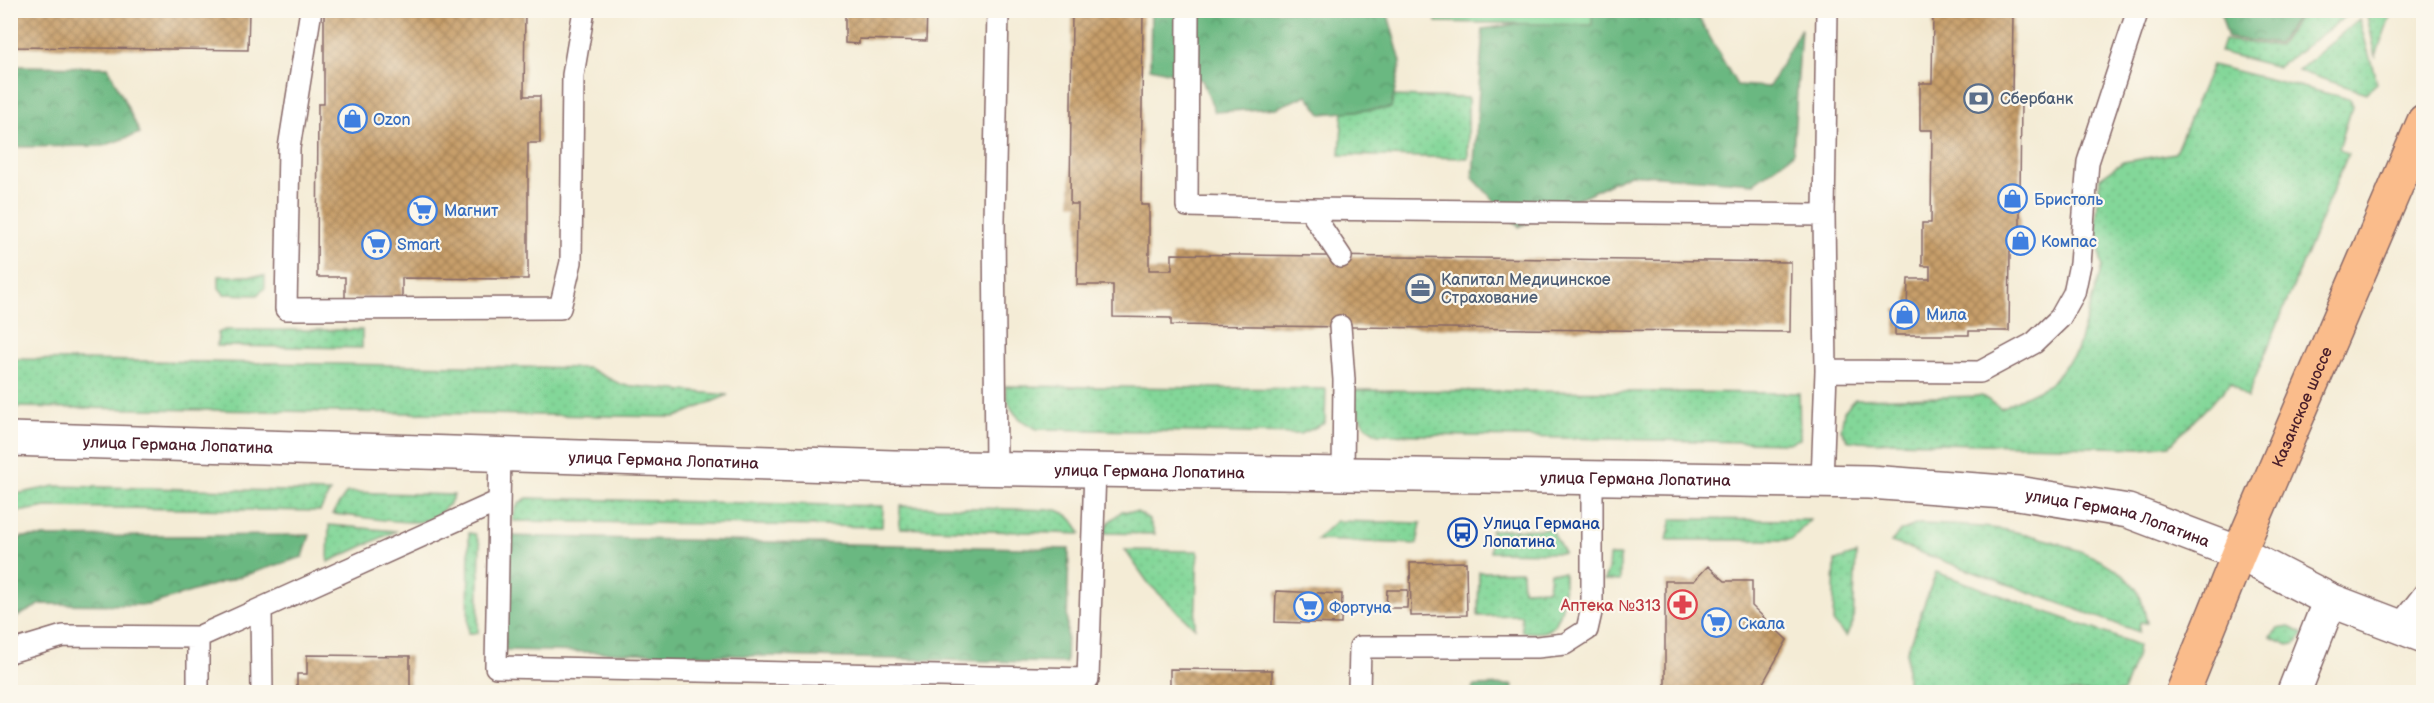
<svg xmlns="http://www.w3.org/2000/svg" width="2434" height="703" font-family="'Balsamiq Sans',sans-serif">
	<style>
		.grass { fill: url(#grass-dots); stroke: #667b62; stroke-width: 1.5 }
		.forest { fill: url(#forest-crowns); stroke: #5a6c56; stroke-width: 1.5 }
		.garden { fill: #83d799; stroke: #667b62; stroke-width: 1.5 }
		.building { fill: url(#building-cross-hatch) }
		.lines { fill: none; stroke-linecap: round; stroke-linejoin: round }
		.service-casing { stroke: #866767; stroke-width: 24 }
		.minor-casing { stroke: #866767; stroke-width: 36 }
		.primary-casing { stroke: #866767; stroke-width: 36 }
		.service { stroke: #fff; stroke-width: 21 }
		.minor { stroke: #fff; stroke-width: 33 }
		.primary { stroke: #fabc8b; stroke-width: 33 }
		.labels { text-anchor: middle; stroke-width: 4.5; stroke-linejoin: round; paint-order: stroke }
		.service-label { font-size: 16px; fill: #4e5e75; stroke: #fbf7ec; text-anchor: start }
		.shop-label { font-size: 16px; fill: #366cbe; stroke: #fbf7ec; text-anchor: start }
		.street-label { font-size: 16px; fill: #4a1f2b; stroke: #fbf7ec }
		.transit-label { font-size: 16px; fill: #164399; stroke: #fbf7ec; text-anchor: start }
		.health-label { font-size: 16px; fill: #be3a42; stroke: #fbf7ec; text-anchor: end }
	</style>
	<defs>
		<pattern id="grass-dots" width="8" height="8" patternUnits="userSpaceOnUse" patternTransform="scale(1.5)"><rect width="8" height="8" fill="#83d799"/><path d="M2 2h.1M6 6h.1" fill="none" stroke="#73b884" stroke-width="1.8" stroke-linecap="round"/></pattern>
		<pattern id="forest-crowns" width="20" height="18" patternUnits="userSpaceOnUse" patternTransform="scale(1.5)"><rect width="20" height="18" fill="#6ab881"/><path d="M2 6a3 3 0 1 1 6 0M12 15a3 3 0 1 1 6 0" fill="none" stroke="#59956a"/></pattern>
		<pattern id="building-cross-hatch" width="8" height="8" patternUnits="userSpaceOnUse" patternTransform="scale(1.5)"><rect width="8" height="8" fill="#c79f6a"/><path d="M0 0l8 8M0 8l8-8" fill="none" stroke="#a48157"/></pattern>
	</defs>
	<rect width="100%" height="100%" fill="#fbf7ec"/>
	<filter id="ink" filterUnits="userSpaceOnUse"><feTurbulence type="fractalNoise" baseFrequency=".0167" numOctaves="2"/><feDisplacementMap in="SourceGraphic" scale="12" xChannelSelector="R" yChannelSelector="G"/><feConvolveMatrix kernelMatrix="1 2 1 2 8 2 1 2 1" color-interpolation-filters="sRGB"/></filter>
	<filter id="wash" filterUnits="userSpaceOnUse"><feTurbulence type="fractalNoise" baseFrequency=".008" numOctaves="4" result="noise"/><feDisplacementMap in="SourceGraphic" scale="24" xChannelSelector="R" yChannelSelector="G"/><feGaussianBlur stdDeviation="1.35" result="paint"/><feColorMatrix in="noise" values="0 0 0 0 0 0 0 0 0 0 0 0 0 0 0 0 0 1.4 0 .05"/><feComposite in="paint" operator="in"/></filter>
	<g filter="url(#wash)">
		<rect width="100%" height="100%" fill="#f4ecd6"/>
		<path class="grass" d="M2303,11H2353L2278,67L2220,52L2224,40L2279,46Z
			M2368,11H2392L2376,56L2366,12Z
			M2359,19L2377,83L2366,93L2298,71Z
			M2212,65L2350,99L2352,107L2339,148L2348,154L2247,398L2231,383L2170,445L2141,448L1849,441L1841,430L1844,411L1855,399L1982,396L2001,408L2050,384L2077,351L2102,266L2096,224L2100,178L2123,162L2175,153Z
			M1344,95L1468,98V158L1340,155Z
			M219,276H265V288L257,295L224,294L219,288Z
			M225,330H362V348L217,346L218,333Z
			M11,359L588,368L622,385L728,395L676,417L11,407Z
			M1005,386L1326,389L1325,423L1301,434L1037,429C1017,420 1007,409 1005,386Z
			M1354,390L1799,393L1800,439L1788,443L1378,434C1359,424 1355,411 1354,390Z
			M55,486L330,492L320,511L47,507L11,513V495Z
			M347,492L454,495C449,508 432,521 418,522C391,523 359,516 332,514Z
			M527,498L883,506L882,527L513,521C514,508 517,504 527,498Z
			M900,506L1057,510C1070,515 1075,521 1081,534L900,528Z
			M1122,511L1137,512L1149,519L1155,534L1104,533L1109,522Z
			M1672,519L1799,520H1810L1791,540H1667Z
			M1336,521L1421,523L1417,544L1316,540Z
			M1918,524C1947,525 1977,525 2006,530C2044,537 2123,558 2140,596C2143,604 2145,614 2147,623L2140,622L2139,632L1891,542L1901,531Z
			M329,525L396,531L328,562Z
			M1551,529L1564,553L1490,552L1491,530Z
			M469,533L475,534L480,544L478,633H468Z
			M1125,550L1198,551L1195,628L1149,584Z
			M1856,554L1853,623L1846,637L1833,622L1835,561Z
			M1609,556H1620V581L1604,580L1608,570Z
			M1522,571L1523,590L1548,589L1550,572L1564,573C1564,591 1566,627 1542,632C1536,633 1528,632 1522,632L1521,615L1478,616L1479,572Z
			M1936,572L2138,645L2136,658L2123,692H1907V651Z
			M2289,627L2304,634L2296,643L2289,645L2270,637L2278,629Z"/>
		<path class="forest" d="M1151,10L1387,11L1401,62L1391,108L1321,114L1307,95L1276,108L1215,112L1202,80L1150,68Z
			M1582,11H1695L1737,85L1769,87L1801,28L1793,154L1754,183L1630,174L1519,227L1473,178L1483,29L1552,19Z
			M2220,11V10L2301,11L2278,44L2228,38Z
			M11,66L108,67L140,133L103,146L11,147Z
			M310,535L303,557L149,605L41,604L11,620V544L22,537Z
			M507,536L1069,549L1066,663L505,650Z
			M1513,685L1512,692H1472L1473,686Z"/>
		<path class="garden" d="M1437,11V10L1592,11V25L1436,22Z"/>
		<g id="blocks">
			<path class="building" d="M10,10H249L248,50L14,47L10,43Z
				M324,10H525L524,96H540V143H528V279L402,278V298H345V277H317L318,104H324Z
				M845,10H927L926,41L859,39V44L845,43Z
				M1072,10H1143L1141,205H1149V270H1172V254L1791,262L1790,332L1171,325V318L1113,317V285H1077L1078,204H1070Z
				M1933,10H2013L2012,99L2021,100L2020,196V251H2010L2009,331H1969V335H1895V309H1907L1908,279H1930V266H1922V223H1931L1932,130H1920V83H1932Z
				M1466,562L1467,615L1411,616L1410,563Z
				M1708,566L1725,581H1752V606L1787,640L1758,692H1665V581H1694Z
				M1387,590H1408L1407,608H1386Z
				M1276,591L1342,594L1341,624L1275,622Z
				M307,655L410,656V692H297V674H307Z
				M1170,669L1272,670V692H1170Z"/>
		</g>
	</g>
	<g filter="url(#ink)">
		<use href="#blocks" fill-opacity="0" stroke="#866767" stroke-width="1.5"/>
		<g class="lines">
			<defs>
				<path id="service" d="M311,10L289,148L286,309L560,308L571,262L573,75L584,10
					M1188,10L1187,206L1309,209L1824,215
					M1309,209L1341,257
					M1340,326L1344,380L1343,474
					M1826,371L1980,372L2034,343L2060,318L2074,293L2080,264L2088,162L2138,10
					M500,454L496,667L1088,679L1095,470
					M996,468L994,220L998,10
					M1822,481L1826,371L1824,215L1827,10
					M261,610L262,692
					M2399,626L2424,594
					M10,652L63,636L198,637
					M198,692V637L499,501
					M1359,692L1360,647H1537L1565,644L1587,630L1592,608V478"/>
				<g id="minor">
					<path id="s1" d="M10,439L894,467L1870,482L2018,493L2128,511L2239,553L2330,600L2424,636"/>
					<path d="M2294,692L2330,600"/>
				</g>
				<g id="primary">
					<path id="s2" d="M2183,692L2239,553L2424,121"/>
				</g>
			</defs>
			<use href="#service" class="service-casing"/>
			<use href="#minor" class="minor-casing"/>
			<use href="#primary" class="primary-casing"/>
			<use href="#service" class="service"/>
			<use href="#minor" class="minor"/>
			<use href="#primary" class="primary"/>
		</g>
	</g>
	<defs>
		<symbol id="bank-ring" viewBox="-11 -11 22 22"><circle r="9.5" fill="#fbf7ec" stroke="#5c6f8a" stroke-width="1.5"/><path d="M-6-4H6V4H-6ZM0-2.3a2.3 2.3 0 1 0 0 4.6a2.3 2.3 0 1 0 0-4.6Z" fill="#5c6f8a"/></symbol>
		<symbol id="shop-ring" viewBox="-11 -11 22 22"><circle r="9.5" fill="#fbf7ec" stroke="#3f7fe0" stroke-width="1.5"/><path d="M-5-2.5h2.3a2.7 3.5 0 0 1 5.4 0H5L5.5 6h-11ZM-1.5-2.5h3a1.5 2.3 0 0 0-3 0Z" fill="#3f7fe0"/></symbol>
		<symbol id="supermarket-ring" viewBox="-11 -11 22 22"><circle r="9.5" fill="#fbf7ec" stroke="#3f7fe0" stroke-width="1.5"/><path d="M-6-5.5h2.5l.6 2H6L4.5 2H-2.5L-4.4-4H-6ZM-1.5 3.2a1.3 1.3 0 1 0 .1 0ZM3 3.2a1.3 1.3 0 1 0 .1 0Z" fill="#3f7fe0"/></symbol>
		<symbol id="office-ring" viewBox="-11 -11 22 22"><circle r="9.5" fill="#fbf7ec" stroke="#5c6f8a" stroke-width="1.5"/><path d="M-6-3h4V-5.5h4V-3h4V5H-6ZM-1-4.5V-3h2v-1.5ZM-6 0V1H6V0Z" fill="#5c6f8a"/></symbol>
		<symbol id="bus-ring" viewBox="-11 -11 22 22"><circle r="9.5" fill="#fbf7ec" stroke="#1a4fb4" stroke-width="1.5"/><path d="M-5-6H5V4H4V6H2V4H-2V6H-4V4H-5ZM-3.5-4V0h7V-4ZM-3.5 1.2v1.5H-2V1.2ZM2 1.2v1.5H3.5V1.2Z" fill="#1a4fb4"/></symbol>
		<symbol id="pharmacy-ring" viewBox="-11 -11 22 22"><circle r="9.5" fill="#fbf7ec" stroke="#e0444e" stroke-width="1.5"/><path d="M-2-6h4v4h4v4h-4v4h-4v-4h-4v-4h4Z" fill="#e0444e"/></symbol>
	</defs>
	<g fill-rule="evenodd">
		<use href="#bank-ring" x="1962" y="82" width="33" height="33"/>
		<use href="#shop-ring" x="336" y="102" width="33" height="33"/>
		<use href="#shop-ring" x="1996" y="182" width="33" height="33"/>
		<use href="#supermarket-ring" x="406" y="194" width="33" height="33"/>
		<use href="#shop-ring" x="2004" y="224" width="33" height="33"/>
		<use href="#supermarket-ring" x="360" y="228" width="33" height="33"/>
		<use href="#office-ring" x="1404" y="272" width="33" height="33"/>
		<use href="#shop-ring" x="1888" y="298" width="33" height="33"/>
		<use href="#bus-ring" x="1446" y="516" width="33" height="33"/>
		<use href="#pharmacy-ring" x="1666" y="588" width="33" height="33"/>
		<use href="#supermarket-ring" x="1292" y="590" width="33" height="33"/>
		<use href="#supermarket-ring" x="1700" y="606" width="33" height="33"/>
	</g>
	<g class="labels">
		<g class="service-label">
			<text x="2000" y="104">Сбербанк</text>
			<text x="1441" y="285">Капитал Медицинское<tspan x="1441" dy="18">Страхование</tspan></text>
		</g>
		<g class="shop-label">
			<text x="373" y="125">Ozon</text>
			<text x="2034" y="205">Бристоль</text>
			<text x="444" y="216">Магнит</text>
			<text x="2041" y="247">Компас</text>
			<text x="397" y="250">Smart</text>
			<text x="1926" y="320">Мила</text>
			<text x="1329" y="613">Фортуна</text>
			<text x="1738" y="629">Скала</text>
		</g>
		<g class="street-label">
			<text dy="6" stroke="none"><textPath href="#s2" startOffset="309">Казанское шоссе</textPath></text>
			<text dy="6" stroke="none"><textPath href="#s1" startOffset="168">улица Германа Лопатина</textPath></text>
			<text dy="6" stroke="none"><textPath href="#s1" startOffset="654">улица Германа Лопатина</textPath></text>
			<text dy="6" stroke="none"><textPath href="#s1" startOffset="1140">улица Германа Лопатина</textPath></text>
			<text dy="6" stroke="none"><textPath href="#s1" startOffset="1626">улица Германа Лопатина</textPath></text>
			<text dy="6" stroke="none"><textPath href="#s1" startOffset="2112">улица Германа Лопатина</textPath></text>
		</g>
		<g class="transit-label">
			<text x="1483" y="529">Улица Германа<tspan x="1483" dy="18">Лопатина</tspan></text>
		</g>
		<g class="health-label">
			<text x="1661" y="611">Аптека №313</text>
		</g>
	</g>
	<rect width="2434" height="703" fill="none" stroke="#fbf7ec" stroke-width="36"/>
</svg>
